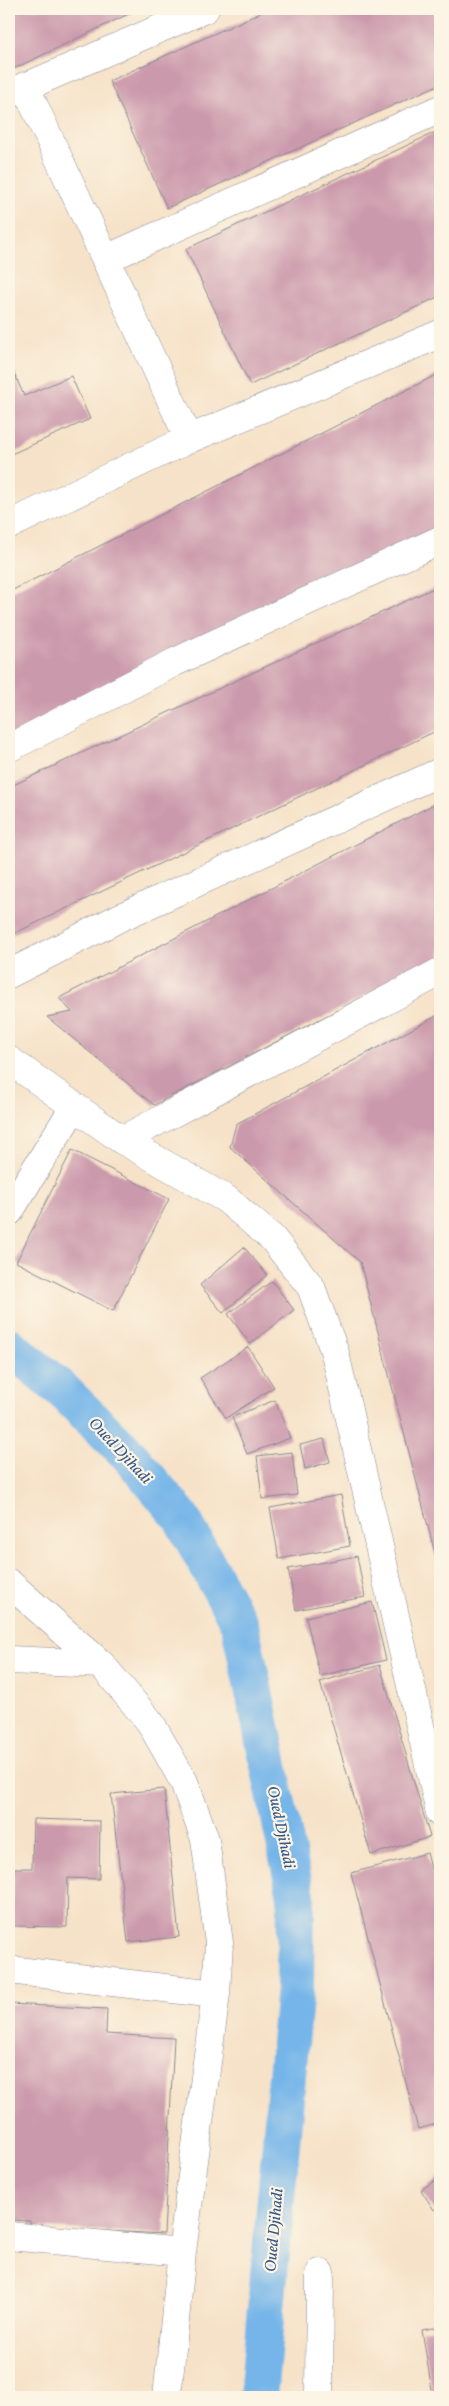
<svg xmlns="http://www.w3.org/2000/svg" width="449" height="2406" font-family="Vollkorn,serif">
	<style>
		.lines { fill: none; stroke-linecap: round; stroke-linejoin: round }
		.canal { stroke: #75b5e9; stroke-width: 38 }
		.building { fill: #cb99ac }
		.minor-casing { stroke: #888893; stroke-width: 29 }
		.tertiary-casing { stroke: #888893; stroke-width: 29 }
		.minor { stroke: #fff; stroke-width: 28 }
		.tertiary { stroke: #fff; stroke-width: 28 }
		.labels { text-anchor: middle; stroke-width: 4.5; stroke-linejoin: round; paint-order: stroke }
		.water-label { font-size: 16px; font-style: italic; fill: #365788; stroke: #fcf5e5 }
	</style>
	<rect width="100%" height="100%" fill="#fcf5e5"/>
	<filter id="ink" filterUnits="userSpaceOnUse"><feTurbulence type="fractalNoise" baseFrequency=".02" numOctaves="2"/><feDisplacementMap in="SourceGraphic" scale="10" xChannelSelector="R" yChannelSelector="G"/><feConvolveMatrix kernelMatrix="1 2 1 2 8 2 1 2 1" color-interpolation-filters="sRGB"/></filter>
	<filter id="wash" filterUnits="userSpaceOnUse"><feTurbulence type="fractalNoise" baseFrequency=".0096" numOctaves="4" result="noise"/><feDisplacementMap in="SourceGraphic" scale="20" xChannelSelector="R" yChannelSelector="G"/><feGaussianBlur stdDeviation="1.12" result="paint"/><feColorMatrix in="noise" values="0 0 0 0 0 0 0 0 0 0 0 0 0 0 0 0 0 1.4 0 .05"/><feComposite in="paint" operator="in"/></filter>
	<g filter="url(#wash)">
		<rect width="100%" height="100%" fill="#f6e2c8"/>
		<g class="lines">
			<path class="canal" d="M9,1346L61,1389L128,1454L181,1517L240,1625L296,1896L295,1988L258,2397"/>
		</g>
		<g id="blocks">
			<path class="building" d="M9,9H139L9,71Z
				M269,9H440V84L167,208L109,81Z
				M440,130V296L250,385L186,249Z
				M9,361L24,396L71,376L90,419L9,455Z
				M440,373V533L9,740V592Z
				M440,585V729L9,936V787Z
				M440,801V957L154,1105L47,1017L72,1012L59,998Z
				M440,1014V1573L360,1262L230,1147L236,1124Z
				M72,1150L169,1199L113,1311L16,1262Z
				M244,1247L267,1275L223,1313L200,1285Z
				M272,1281L294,1310L250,1344L228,1314Z
				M248,1347L274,1387L226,1418L200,1378Z
				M275,1400L290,1438L247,1454L232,1417Z
				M324,1439L330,1462L305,1469L300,1445Z
				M292,1452L297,1495L262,1499L257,1456Z
				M341,1495L350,1546L279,1559L270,1508Z
				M357,1556L365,1597L296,1610L288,1569Z
				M372,1602L386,1660L320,1676L306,1617Z
				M380,1665L430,1837L371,1855L320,1682Z
				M164,1789L179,1937L128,1942L111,1794Z
				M33,1819L100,1821L99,1879L68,1878L67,1927L12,1926L14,1868H32Z
				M427,1853L440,1902V2123L418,2129L351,1873Z
				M9,2004L107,2009L106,2034L174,2038L164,2234L30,2227V2221L9,2220Z
				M440,2177V2206L434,2210L421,2190Z
				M440,2327V2397H433L422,2330Z"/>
		</g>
	</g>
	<g filter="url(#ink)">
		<use href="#blocks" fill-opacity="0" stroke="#888893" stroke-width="1"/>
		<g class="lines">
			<defs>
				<path id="minor" d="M25,86L189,439
					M9,94L205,9
					M106,259L440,109
					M9,525L189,439L440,334
					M9,748L175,662L440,540
					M9,974L121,917L440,772
					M122,1140L440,972
					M9,1212L74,1107
					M9,1583L101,1664L150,1722L184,1782L205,1839L219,1943L216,1994L182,2252L167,2397
					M9,1660L101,1664
					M9,1970L216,1994
					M9,2236L182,2252
					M319,2397L320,2273"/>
				<path id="tertiary" d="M9,1060L122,1140L226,1199L272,1238L311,1287L335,1353L440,1813"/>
			</defs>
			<use href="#minor" class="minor-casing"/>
			<use href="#tertiary" class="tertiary-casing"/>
			<use href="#minor" class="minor"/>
			<use href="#tertiary" class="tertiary"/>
		</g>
	</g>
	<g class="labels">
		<g class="water-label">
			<text transform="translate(121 1450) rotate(47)" y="6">Oued Djihadi</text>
			<text transform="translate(282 1827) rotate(78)" y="6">Oued Djihadi</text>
			<text transform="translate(273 2230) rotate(-85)" y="6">Oued Djihadi</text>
		</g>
	</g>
	<rect width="449" height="2406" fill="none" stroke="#fcf5e5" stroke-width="30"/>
</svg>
